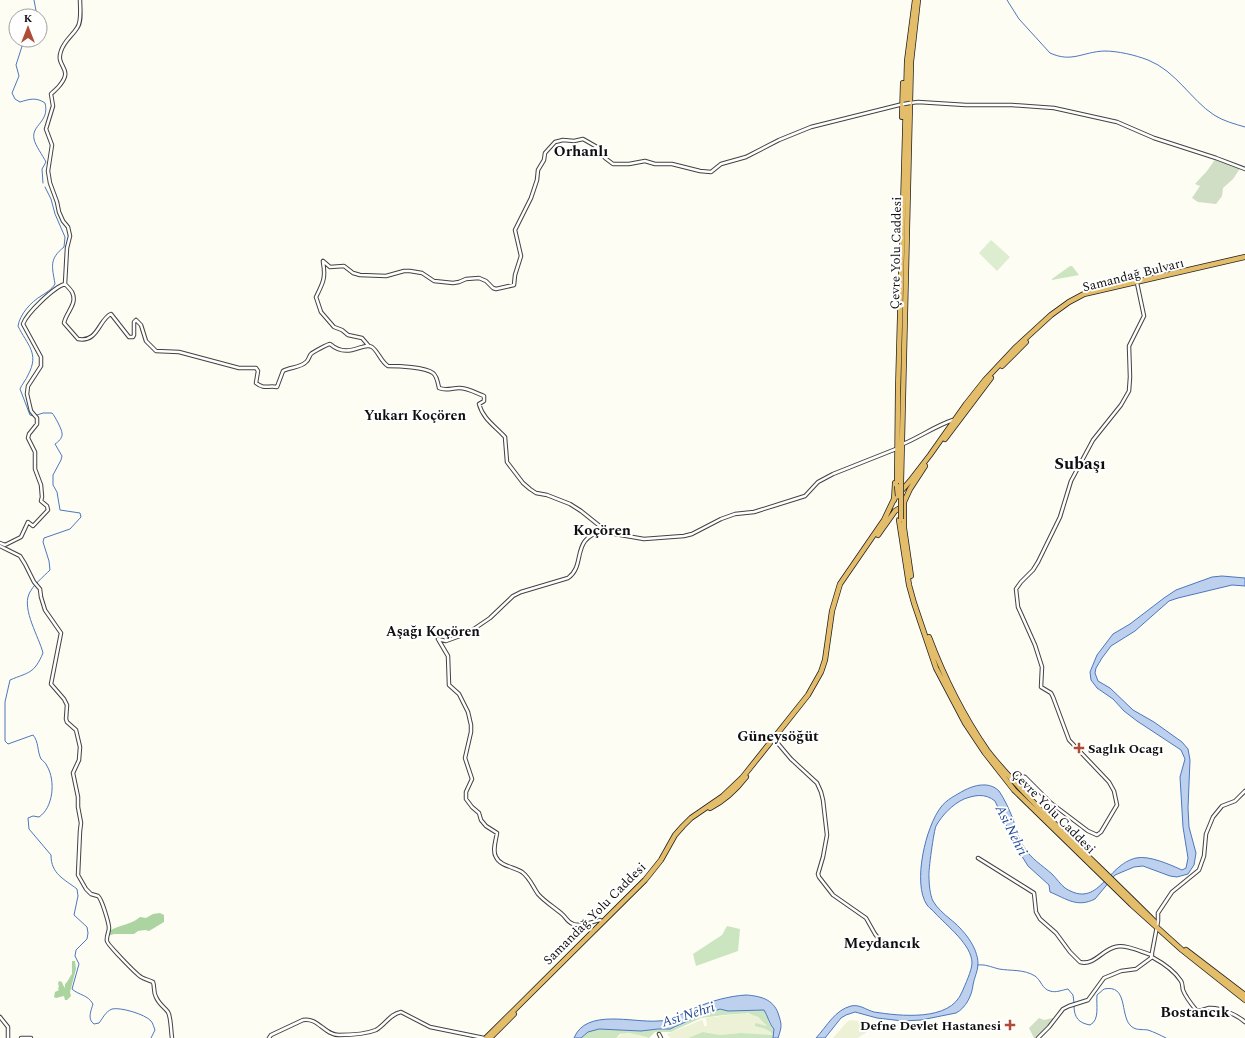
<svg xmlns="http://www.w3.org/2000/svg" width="1245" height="1038" font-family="Spectral,serif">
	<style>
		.farmland { fill: #edf1d5 }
		.green { fill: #cae5bf }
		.forest { fill: #acd4a0 }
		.cemetery { fill: #d0dec5 }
		.pitch { fill: #ddedd0 }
		.water { fill: #bdd1ef; stroke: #4c77be }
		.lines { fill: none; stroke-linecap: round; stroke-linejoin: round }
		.stream { stroke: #4c77be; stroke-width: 1 }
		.minor-casing { stroke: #424242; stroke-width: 4.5 }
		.highway-casing { stroke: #202020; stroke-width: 6 }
		.minor { stroke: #fff; stroke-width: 2.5 }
		.highway { stroke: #e4bd6a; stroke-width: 4.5 }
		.minor-bridge-casing { stroke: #424242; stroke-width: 4.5; stroke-linecap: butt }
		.highway-bridge-casing { stroke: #202020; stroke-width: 6; stroke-linecap: butt }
		.minor-bridge { stroke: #fff; stroke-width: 2.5 }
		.highway-bridge { stroke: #e4bd6a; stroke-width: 4.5 }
		.poi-dot { fill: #af4b37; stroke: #fff; stroke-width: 1.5 }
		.labels { text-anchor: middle; stroke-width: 4; stroke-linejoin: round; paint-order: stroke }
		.street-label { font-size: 13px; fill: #0f0f0f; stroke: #fff }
		.poi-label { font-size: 13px; font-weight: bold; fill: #0f0f0f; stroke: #fff; text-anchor: start }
		.neighbourhood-label { font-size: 14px; font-weight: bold; fill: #0f0f0f; stroke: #fff }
		.water-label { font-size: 14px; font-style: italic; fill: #264b93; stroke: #fff }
		.quarter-label { font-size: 15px; font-weight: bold; fill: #0f0f0f; stroke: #fff }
		.district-label { font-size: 17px; font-weight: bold; fill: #0f0f0f; stroke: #fff }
	</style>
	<rect width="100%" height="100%" fill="#fdfdf3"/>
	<path class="farmland" d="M745,1013L754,1015L760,1019L767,1026L756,1023L755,1025L767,1030L773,1035L741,1033L720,1035L705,1032L688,1038H670L667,1034L702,1020L703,1021L704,1026H707L706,1018Z
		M850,1020L865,1022L874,1027L858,1038H833L846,1023Z
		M624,1033L639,1035L647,1038H616Z"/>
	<path class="green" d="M1070,266H1072L1079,275L1052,280V279Z
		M727,926L740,929L738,951L696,966L693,954L722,935Z
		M720,1009L728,1011L765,1010L769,1023L774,1029L773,1038H688L703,1032L720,1035L741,1033L773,1035C769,1029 762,1028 755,1026V1024L756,1023L767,1026L758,1017L748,1013L724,1015L701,1018L671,1032H655L649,1038L639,1035L628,1033L620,1034L616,1038H581L588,1032L599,1029L641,1031L674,1028L701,1015Z"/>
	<path class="forest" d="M160,913L164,915V922L149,931L145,930L138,931L134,934H114L108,936L111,930C120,925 133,924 140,917L146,918L153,914Z
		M72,961H75L76,969L70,992L71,996L67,1000H65L64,996L56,998L54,997L55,992L59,990L58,989L59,986L58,984L59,981L62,982L63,985L65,988V984C69,981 69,977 72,974Z"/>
	<path class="cemetery" d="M1216,158L1241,167L1233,179L1223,188L1222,196L1216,204L1198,202L1192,198L1200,186L1195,184L1207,171Z
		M1039,1018L1044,1020L1053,1018V1020L1036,1038H1034L1029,1028Z"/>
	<path class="pitch" d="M991,240L1010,257L997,271L979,253Z"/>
	<path class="water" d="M1222,576L1245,578V586L1232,585L1178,598L1169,601L1135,631L1111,646L1102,658L1096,668L1095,673L1098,681L1110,688L1133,710L1154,722L1182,742L1188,749L1190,760L1188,808L1189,827L1196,853L1194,865L1188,874L1177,877L1170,876L1143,866L1134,867L1115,875L1095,899C1077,908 1067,899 1050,892L1049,885L1028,866L1023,858L1016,846L995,801C985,793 975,795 964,799C953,804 942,815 936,826C934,830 928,872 929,877C929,884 930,895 933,901C937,908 944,914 950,919C963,929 978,947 978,964C978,971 974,978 973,985C972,995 966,1008 956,1013L921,1020L903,1021L877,1018L855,1012L846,1015L841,1018L825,1038H816C827,1026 835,1010 851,1006C860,1004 866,1010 874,1012C900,1016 950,1022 962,992C965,985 972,970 972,963C972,945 947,926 935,913C933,910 929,908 927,905C912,883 926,826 941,807C946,800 956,795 963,791C974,785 989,781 999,791C1005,800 1009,809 1013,819C1016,828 1018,839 1024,847C1031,859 1042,865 1052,874C1057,879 1060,884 1065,888C1099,910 1106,865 1136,858C1149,855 1171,865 1182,870L1186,868L1188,858L1183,827L1180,777L1185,759L1181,750L1137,721L1124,711L1113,699L1097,688L1091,680L1090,672L1097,655L1113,634L1130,624L1164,598L1176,590L1212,577Z
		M746,995C760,996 773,999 778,1013C782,1025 782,1026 778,1038H773L774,1029C769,1024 768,1016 764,1010L728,1011L720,1009L701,1015L670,1029H658L641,1031L599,1029L588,1032L581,1038H574C586,1008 633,1023 658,1021C671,1021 683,1013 695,1008C711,1001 729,996 746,995Z"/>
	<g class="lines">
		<path class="stream" d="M34,0L37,16
			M1007,0L1019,19L1050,53C1072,63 1082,52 1104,51C1118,51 1135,55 1148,60C1176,71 1191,100 1214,115C1223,121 1235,124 1245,127
			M24,40L16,65L19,76L12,93L15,99L20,102C30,99 36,97 45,103C50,122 31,125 34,139C35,145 43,156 46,162L42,169L43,183
			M45,187L51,199L55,214L65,237L64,247C49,259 52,266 55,284C51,290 47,292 41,296C31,302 20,314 18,326C27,345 40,353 28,375C26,380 22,384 20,389L30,415L34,416L43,413H52C55,416 62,430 62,433C63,438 58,442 55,444L62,456L61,460L53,475V485L57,492L60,510L80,513L81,517L70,529L44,538L43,542L49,561L50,570C43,577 33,585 29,594C22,610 39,637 43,653C34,674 29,672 10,680L5,702V741L8,744L33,735C39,742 37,751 41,759C43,761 46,763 47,766C56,781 53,808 39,817L33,816L28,818L29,829L51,855C51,874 64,879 77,889L78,896L74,915L87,927L88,933L87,939L76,950L75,956L79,964L72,989C80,996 87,994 93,1004C91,1011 87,1019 94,1024L99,1023C103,1018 105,1012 112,1009C120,1007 145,1014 151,1021C153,1023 154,1028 155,1030L151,1038
			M978,965C985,964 991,967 999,969C1010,971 1024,969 1035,976C1041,980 1042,989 1050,991C1056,993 1062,990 1068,989L1073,995L1074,1003
			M1074,1006C1074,1018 1079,1023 1090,1025C1100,1020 1096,1005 1097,995L1104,989C1128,984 1120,1014 1130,1025C1135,1031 1142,1029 1148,1030C1154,1032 1160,1035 1166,1038"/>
		<defs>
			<path id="minor" d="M80,0C80,8 82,22 77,28C72,36 64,41 61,51C55,67 74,68 60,85C57,89 54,91 51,94L53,106L46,129L52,145L48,171L50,183L57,202L59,212L63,221L68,227L70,236L67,248L65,284C67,286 70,289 72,292C78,304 66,312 64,323L78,339C98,343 99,319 111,314L129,337H133L134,335V322L136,320L141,325L146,341L156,351L179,352L239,368H256L258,371L256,383C265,390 268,385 277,387L283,371C290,367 300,368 306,362C309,360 309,356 311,354C313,352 328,344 330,344C349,360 363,341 372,347C378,351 381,362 388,366C398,366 425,367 433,373C437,376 438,383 439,388C446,391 452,388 459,388C468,388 476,393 484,396V401L479,404C483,419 495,426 505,437L507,462L523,483L530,489L536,493L547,495L570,504L581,511L606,531L615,534L644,539L684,536L692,534L721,519L735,514L754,512L805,496L818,482L833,474L896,449
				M910,103L918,102L966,105H1012L1054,108L1117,122L1154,138L1216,158L1245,169
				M323,261L330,267L344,266L353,273L360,275L386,276L404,271H410L422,273L434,281L453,283L459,282L466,279L479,278L486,281L493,288L496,289L514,285L515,275L521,256L515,230L531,198L537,180L538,170L544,160L545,153L555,142L563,140L574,141L583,139L597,147L605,158L613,164H629L645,161L655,164H672L700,171L711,172L721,164L746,157L779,140L811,127L903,104
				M323,262C326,278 323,283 316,297L321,312L334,327L342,330L348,335L362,338L368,345
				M903,444C920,437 935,426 953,420
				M0,543L5,545L21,537L28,522L33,526L48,510L47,506L41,501L42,497L41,485L35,469V452L28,438L29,434L37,424V418L31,411L27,394L28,386L41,366V357L23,324C27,313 54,287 65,284
				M0,546L20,556L25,564L34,582L40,589L41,597L45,610L61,633L51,684L64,699L67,705L66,719L67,722L76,730L80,747L79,760L73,773L78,797V807L81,823L80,831L78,875L86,889L91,894L98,896C102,899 109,924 109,928C109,932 106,937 107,941C107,944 136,974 141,977C144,979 149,980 153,982C155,987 153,992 156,997C159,1004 164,1007 168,1012C171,1017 171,1032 172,1038
				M438,639L448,656L449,685L459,694L468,712L471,725V732L465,758L472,779L466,792V799L472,807L479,813L481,820L486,826L497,833C496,840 492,851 496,857C500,866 514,867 522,872C530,878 533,887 538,894C545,902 554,907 562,914C566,917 567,922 573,924C580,927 592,922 600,920L602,921
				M438,639L446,641L468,633L490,618L513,596L521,592L568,578C587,565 569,537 605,531
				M775,740L791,759L817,783L821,792L823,800L827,835L823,857L818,874L819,877L833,895L866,918L875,934L883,944
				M1012,779L1021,776L1025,777L1051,803L1088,831L1097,835L1101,832L1117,805L1114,791L1109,782L1069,740L1053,697L1051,693L1041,687L1042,667L1035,645L1018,607L1016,589L1021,582L1033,570L1038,562L1060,517L1071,481L1093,440L1121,405L1129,391L1130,377L1129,346L1144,316L1137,283
				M978,858L1034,893L1036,912L1040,919L1056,933L1070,952L1080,962C1094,966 1102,950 1115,947C1126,944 1141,952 1152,955
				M1152,957C1163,963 1174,970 1181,981C1183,984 1182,987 1183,990C1186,998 1192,1005 1197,1011C1201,1011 1205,1009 1209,1008C1220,1007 1237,1015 1245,1022
				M0,1017L8,1027V1038
				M659,1034L661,1038
				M21,1038H31
				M269,1038L271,1035L303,1020C318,1017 324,1035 339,1035C350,1035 366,1034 376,1030C386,1024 390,1014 401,1012L430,1027L484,1038
				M1038,1038L1049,1027L1063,1009L1069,1006L1088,1000L1104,978L1121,971L1136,969L1151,958L1158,921V913L1172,892L1199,870L1204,856L1206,834L1213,817L1222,806L1235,801L1245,791"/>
			<path id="highway" d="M902,117L903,83
				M1002,366L1026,342
				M945,439L991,378
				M901,483L911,62L918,0
				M897,486L898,390L907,61L915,0
				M894,500L895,483
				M904,502V528L911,576
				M899,520L909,585L914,603L936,668L965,723L985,753L1014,790L1132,905L1182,950L1245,1000
				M878,535L895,511L900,508L904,502L910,489L925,466
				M929,637C944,677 963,715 987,750C1003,771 1022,790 1040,809C1078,847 1117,884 1155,922
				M710,808C724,801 736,790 746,777
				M1186,950L1245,995
				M486,1038L645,880L661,860L675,835L683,826L691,818L723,796L742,778L808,695L821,672L825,660L832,611L840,584L884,520L894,499L910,481L930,455L966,404L985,380L1015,348L1051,315L1069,302L1084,294L1245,257
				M490,1038L514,1014"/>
		</defs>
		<use href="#minor" class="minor-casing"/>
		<use href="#highway" class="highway-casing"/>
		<use href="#minor" class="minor"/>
		<use href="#highway" class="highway"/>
		<defs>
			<path id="minor-bridge" d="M904,104L910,103"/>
			<path id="highway-bridge" d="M901,483V519
				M897,486L898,496"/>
		</defs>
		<use href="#minor-bridge" class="minor-bridge-casing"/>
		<use href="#highway-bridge" class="highway-bridge-casing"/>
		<use href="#minor-bridge" class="minor-bridge"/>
		<use href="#highway-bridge" class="highway-bridge"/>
	</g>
	<g class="poi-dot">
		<path d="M1077 742h4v4h4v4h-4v4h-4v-4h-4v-4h4z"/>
		<path d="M1008 1019h4v4h4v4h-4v4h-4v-4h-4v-4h4z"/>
	</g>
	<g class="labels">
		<g class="street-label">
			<text transform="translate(895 253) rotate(-89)" y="5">Çevre Yolu Caddesi</text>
			<text transform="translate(1133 274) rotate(-14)" y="5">Samandağ Bulvarı</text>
			<text transform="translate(1054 811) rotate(45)" y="5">Çevre Yolu Caddesi</text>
			<text transform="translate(594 913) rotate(-45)" y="5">Samandağ Yolu Caddesi</text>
		</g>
		<g class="poi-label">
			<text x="1088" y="753">Saglık Ocagı</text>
			<text x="1001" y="1030" text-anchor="end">Defne Devlet Hastanesi</text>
		</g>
		<g class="neighbourhood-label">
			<text x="415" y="420">Yukarı Koçören</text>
			<text x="433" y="636">Aşağı Koçören</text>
		</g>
		<g class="water-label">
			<text transform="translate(1012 830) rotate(63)" y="5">Asi Nehri</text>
			<text transform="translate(688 1014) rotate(-17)" y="5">Asi Nehri</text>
		</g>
		<g class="quarter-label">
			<text x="581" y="156">Orhanlı</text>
			<text x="602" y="535">Koçören</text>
			<text x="778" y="741">Güneysöğüt</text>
			<text x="882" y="948">Meydancık</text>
			<text x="1195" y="1017">Bostancık</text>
		</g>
		<g class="district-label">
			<text x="1080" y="469">Subaşı</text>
		</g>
	</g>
	<g transform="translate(28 28)"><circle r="19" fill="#ffffff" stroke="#9f9f9f"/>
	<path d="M0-3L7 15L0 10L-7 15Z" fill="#af4b37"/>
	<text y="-6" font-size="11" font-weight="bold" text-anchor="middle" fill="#0f0f0f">K</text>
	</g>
</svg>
